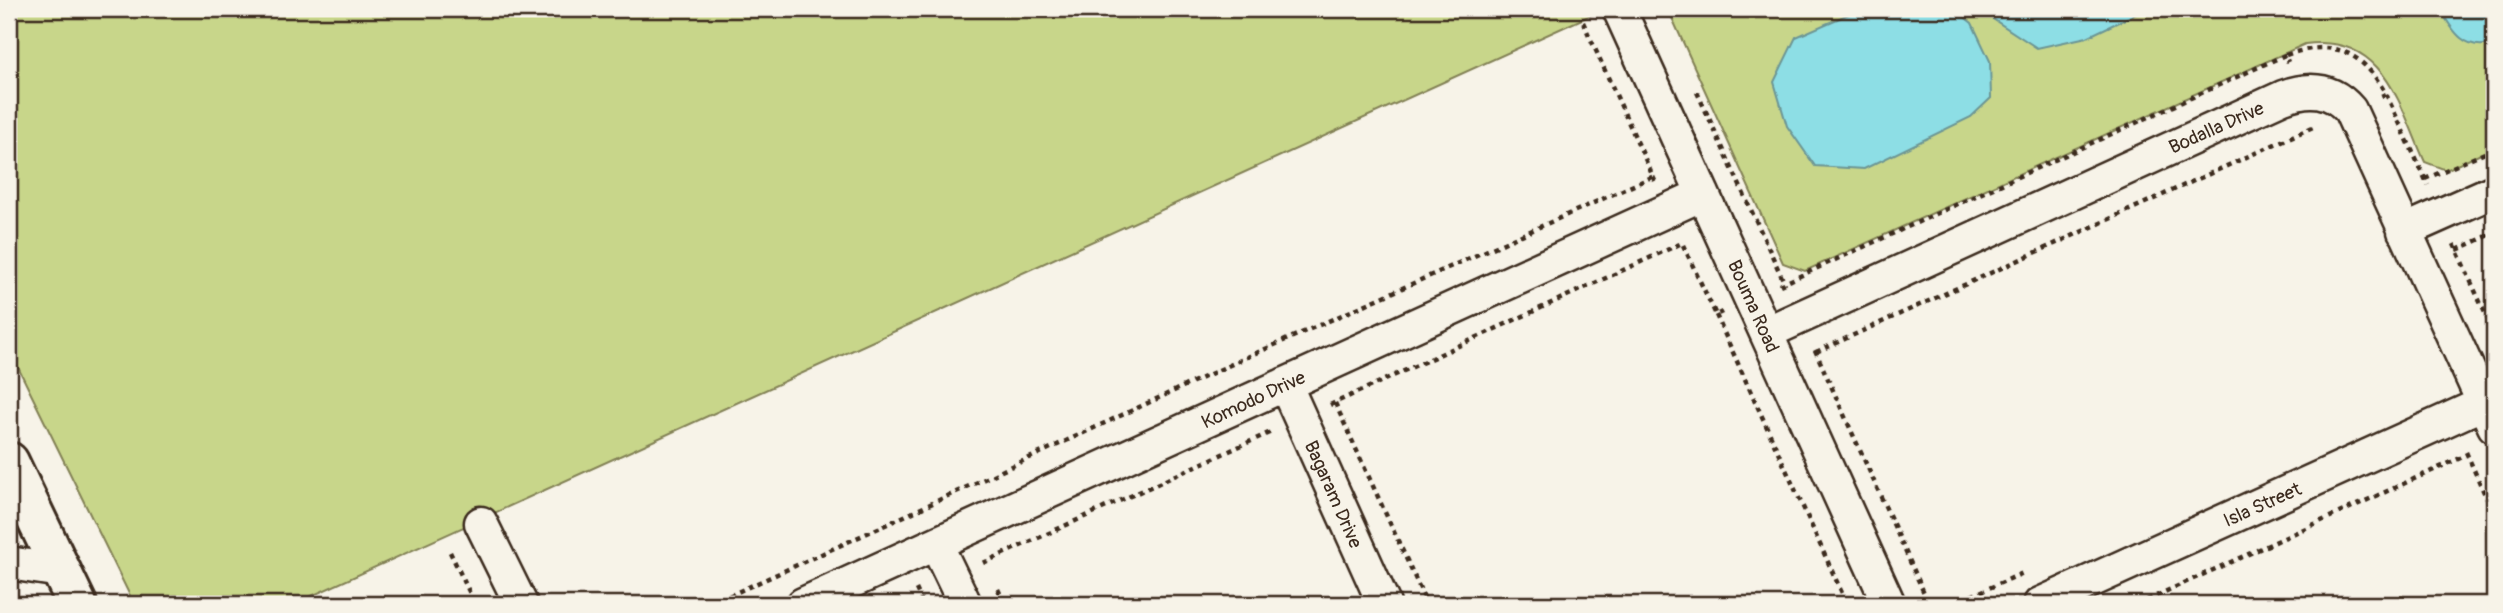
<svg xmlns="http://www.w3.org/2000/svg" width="2503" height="613" font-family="Pangolin,sans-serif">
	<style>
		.green { fill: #c8d68a; stroke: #828054; stroke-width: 2 }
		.water { fill: #8ddee5; stroke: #6c9695; stroke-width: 2 }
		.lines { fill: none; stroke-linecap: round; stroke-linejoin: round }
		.minor-casing { stroke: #3b2a1e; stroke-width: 37 }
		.tertiary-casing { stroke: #3b2a1e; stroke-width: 44 }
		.path { stroke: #3b2a1e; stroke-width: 4.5; stroke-dasharray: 5 5; stroke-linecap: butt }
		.minor { stroke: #f7f3e8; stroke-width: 32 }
		.tertiary { stroke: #f7f3e8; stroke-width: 38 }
		.labels { text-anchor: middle; stroke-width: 5; stroke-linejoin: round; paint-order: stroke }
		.street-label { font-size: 19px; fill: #3b2a1e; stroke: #f7f3e8 }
	</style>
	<rect width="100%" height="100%" fill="#f7f3e8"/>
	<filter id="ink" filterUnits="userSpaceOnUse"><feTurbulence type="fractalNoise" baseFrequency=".0143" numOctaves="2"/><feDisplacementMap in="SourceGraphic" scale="14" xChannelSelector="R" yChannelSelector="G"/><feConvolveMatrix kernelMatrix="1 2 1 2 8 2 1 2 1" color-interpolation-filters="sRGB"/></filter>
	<g filter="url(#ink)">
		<path class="green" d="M9,9H1604L294,604H134L9,349Z
			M1668,9H2494V148L2446,170L2425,162C2399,104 2384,33 2305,44L1805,271L1783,263Z"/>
		<path class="water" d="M1860,9H1954L1972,23L1990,61L1991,98L1971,117L1864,169L1815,166L1787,126L1774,82L1796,37Z
			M1989,9H2146L2087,37L2037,48L1993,19Z
			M2440,9H2494V43C2465,52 2453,32 2440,9Z"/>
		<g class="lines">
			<defs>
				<path id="minor" d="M1619,9L1889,604
					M2404,231L2494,191
					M1766,333L2283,97C2309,87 2331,88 2350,110L2494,426
					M1285,384L1384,604
					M481,523L521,604
					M936,544L965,604
					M9,563L61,571
					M803,604L1703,194
					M2040,604L2484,403"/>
				<path id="tertiary" d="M9,462L77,604"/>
			</defs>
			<use href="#minor" class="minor-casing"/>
			<use href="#tertiary" class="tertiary-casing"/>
			<path class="path" d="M1583,22L1655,181
				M2286,55C2334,39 2361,50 2386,94L2381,96
				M1697,92L1785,284
				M2386,94L2428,185
				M2425,179L2494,149
				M2454,244L2494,333
				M1683,245L1716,315L1722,312
				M2457,250L2494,233
				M1780,285L2285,55L2288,62
				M1716,315L1847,604
				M1815,350L1929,604
				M1816,352L2315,126
				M1335,403L1427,604
				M1330,405L1682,243
				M2466,452L2494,515
				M883,526L1234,363L1654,176
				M450,552L475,604
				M983,563L1271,432
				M916,589L923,604
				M998,589L1005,604
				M711,604L883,526
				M1953,604L2023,573
				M2138,604L2467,455"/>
			<use href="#minor" class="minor"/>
			<use href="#tertiary" class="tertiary"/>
		</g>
	</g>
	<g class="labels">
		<g class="street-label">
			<text transform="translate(2216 127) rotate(-24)" y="7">Bodalla Drive</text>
			<text transform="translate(1754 306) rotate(66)" y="7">Bouma Road</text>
			<text transform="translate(1253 399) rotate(-25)" y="7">Komodo Drive</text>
			<text transform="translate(1334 494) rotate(66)" y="7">Bagaram Drive</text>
			<text transform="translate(2262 504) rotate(-24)" y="7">Isla Street</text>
		</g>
	</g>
	<rect width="2503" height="613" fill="none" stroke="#f7f3e8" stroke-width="35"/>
	<rect x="18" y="18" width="2468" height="578" fill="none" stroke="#3b2a1e" stroke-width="2.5" filter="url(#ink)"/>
</svg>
